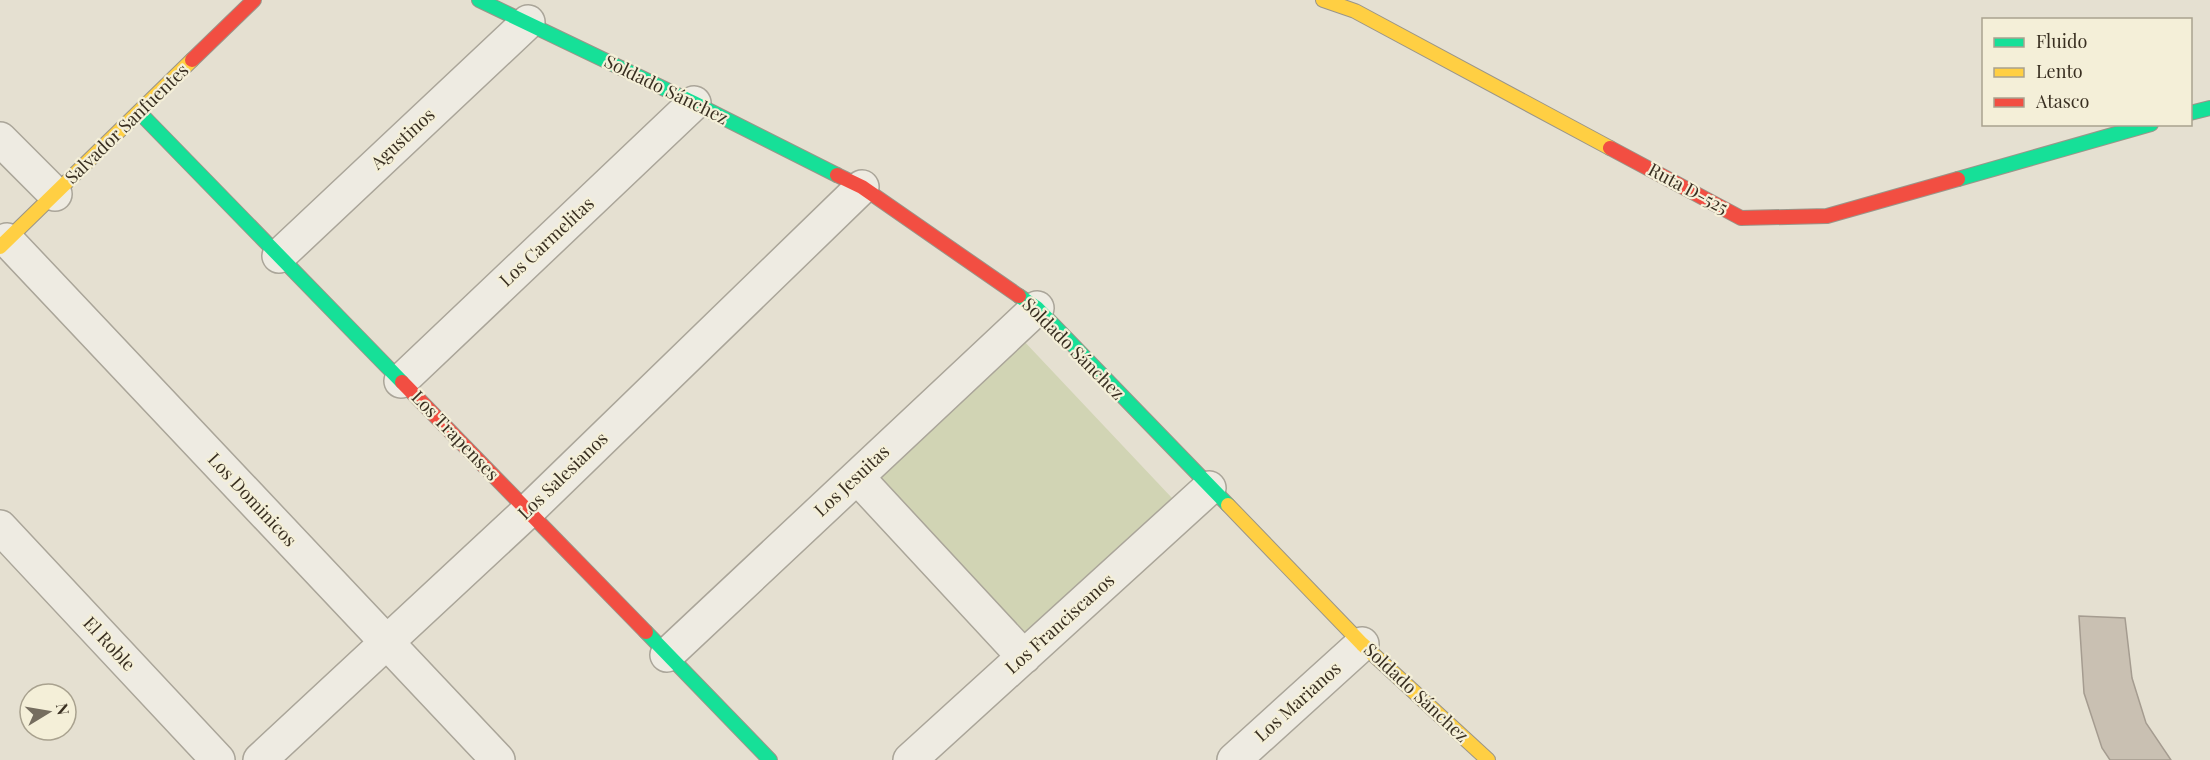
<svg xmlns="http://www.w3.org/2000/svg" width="2210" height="760" font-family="'Playfair Display',serif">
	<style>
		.green { fill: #d1d4b4 }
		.building { fill: #c9c0b2; stroke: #a59c90; stroke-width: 1.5 }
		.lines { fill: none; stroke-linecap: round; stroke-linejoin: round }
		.street-casing { stroke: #aaa599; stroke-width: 36 }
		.fast-casing { stroke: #9a9589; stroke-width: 16 }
		.slow-casing { stroke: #9a9589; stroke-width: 16 }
		.jam-casing { stroke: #9a9589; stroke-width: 16 }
		.street { stroke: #eeebe2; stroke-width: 33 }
		.fast { stroke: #16e098; stroke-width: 14 }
		.slow { stroke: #ffcf43; stroke-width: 14 }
		.jam { stroke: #f24e42; stroke-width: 14 }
		.labels { text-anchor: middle; stroke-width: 4.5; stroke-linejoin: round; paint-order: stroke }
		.street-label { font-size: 18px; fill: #392f21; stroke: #f4efd8 }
	</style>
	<rect width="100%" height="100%" fill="#e5e0d1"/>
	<path class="green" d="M1022,339L1172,498L1023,639L873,480Z"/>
	<path class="building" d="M2079,616L2125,618L2132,678L2146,723L2171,760H2110L2102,748L2084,693Z"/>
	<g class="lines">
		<defs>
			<path id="street" d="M0,139L55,194
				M7,240L498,760
				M279,256L528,22
				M401,381L694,103
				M857,477L1024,657
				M0,527L218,760
				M667,655L1037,308
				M260,760L528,511L862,187
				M910,760L1209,488
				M1234,760L1362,644"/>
			<path id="fast" d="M479,0L694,103L837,175
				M139,112L402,382
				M2190,113L2210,108
				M1958,179L2151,124
				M1019,296L1037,308L1228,505
				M646,632L770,760"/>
			<path id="slow" d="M1323,0L1355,11L1610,148
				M0,247L192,60
				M1228,505L1362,644L1488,760"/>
			<path id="jam" d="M192,60L254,0
				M1610,148L1741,218L1827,216L1958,179
				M837,175L862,187L1019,296
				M402,382L646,632"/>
		</defs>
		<use href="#street" class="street-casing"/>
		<use href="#fast" class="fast-casing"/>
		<use href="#slow" class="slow-casing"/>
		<use href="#jam" class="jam-casing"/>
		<use href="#street" class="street"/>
		<use href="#fast" class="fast"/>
		<use href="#slow" class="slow"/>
		<use href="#jam" class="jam"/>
	</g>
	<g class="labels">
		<g class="street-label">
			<text transform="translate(666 90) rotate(26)" y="6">Soldado Sánchez</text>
			<text transform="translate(127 124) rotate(-44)" y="6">Salvador Sanfuentes</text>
			<text transform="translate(403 139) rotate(-43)" y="6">Agustinos</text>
			<text transform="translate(1688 189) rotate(28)" y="6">Ruta D-525</text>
			<text transform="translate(547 242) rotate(-43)" y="6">Los Carmelitas</text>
			<text transform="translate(1073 349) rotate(45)" y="6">Soldado Sánchez</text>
			<text transform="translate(455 436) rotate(46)" y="6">Los Trapenses</text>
			<text transform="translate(563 476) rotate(-44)" y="6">Los Salesianos</text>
			<text transform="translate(852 481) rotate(-43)" y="6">Los Jesuitas</text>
			<text transform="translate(252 500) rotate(47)" y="6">Los Dominicos</text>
			<text transform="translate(1060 624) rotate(-42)" y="6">Los Franciscanos</text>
			<text transform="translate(109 644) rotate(47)" y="6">El Roble</text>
			<text transform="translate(1416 693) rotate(43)" y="6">Soldado Sánchez</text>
			<text transform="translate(1298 702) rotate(-42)" y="6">Los Marianos</text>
		</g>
	</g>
	<rect x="1982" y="18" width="210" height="108" fill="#f4efd8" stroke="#a9a28f" stroke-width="1.5"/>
	<rect x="1994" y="38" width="30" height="9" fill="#16e098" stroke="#a9a28f" stroke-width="1.5"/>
	<text x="2036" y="48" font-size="18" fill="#392f21">Fluido</text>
	<rect x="1994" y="68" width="30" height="9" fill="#ffcf43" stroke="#a9a28f" stroke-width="1.5"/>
	<text x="2036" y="78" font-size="18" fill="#392f21">Lento</text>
	<rect x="1994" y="98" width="30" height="9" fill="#f24e42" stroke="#a9a28f" stroke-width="1.5"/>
	<text x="2036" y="108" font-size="18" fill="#392f21">Atasco</text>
	<g transform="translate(48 712) rotate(79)"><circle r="28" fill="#f4efd8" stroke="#a9a28f" stroke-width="1.5"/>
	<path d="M0-4.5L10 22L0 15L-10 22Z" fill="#756d5f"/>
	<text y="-9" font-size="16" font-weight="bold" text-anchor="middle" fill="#392f21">N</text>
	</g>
</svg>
